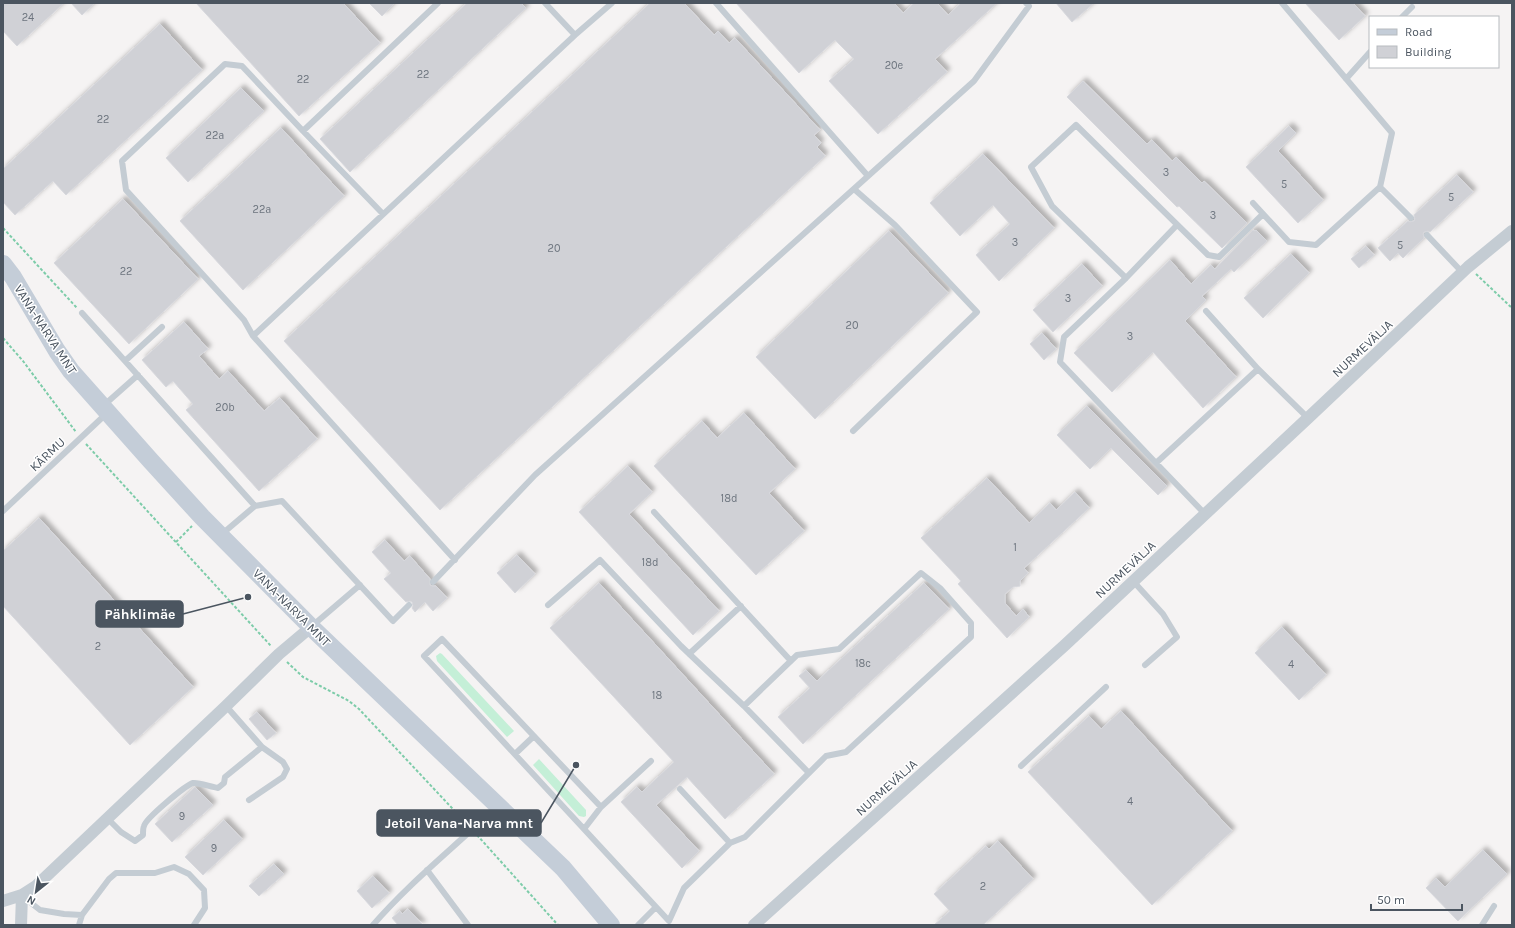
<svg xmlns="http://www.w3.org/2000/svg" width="1515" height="928" font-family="Karla,sans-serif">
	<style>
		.green { fill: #c4efd7 }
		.building { fill: #d0d1d6; stroke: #d7d8dd; filter: url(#shadow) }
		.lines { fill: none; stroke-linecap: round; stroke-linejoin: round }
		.path { stroke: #7dcca9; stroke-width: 2; stroke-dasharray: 3 2; stroke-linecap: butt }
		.lane { stroke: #c4ccd3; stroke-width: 6 }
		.street { stroke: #c4ccd3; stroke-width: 12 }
		.secondary { stroke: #c4cdd8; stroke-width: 18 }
		.labels { text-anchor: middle; stroke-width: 3; stroke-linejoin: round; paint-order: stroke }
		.number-label { font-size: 11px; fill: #6c747e }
		.street-label { font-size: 13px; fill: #4b5560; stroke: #fff }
		.leader { fill: none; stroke: #4b5560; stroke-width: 1.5 }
		.callout-dot { fill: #4b5560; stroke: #fff; stroke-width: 1.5 }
		.callout { fill: #4b5560; stroke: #4b5560; stroke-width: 1.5 }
		.callout-label { font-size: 14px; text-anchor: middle; font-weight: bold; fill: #fff }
	</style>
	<defs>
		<filter id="shadow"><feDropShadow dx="3.5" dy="-3.5" stdDeviation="2" flood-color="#0004"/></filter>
	</defs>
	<rect width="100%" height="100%" fill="#f5f3f3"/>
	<path class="green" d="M440,653L442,654L514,731L507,737L437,661L436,656Z
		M539,759L586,810V816L584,817L579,816L533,765Z"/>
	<path class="building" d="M3,3H64L17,46L3,31Z
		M71,3H95L82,15Z
		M196,3H343L380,43L299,116Z
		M369,3H395L382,16Z
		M467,3H521L526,8L350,172L320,139Z
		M650,3H684L714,35L718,31L729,43L735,38L820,130L814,135L821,143L817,147L825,156L440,510L284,341Z
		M736,3H894L903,13L914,3H937L948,15L961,3H997L935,59L947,72L878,134L829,81L854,59L835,40L799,73Z
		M1056,3H1094L1072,22Z
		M1305,3H1353L1365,16L1339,40Z
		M160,24L202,70L66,195L53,181L15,215L3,202V169Z
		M1083,81L1147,144L1152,140L1172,161L1176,157L1202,183L1204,181L1247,223L1222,248L1179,206L1177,207L1067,97Z
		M241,88L264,111L188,182L166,158Z
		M1289,126L1296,133L1278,151L1323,200L1298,223L1246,167Z
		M281,128L344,196L243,290L180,221Z
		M983,154L1054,228L999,281L976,255L1010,224L993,205L960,236L930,203Z
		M1457,175L1473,192L1430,232L1428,231L1424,232L1423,234L1424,238L1403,258L1398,253L1390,261L1378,248L1408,221L1410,222L1414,221L1415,219L1414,215Z
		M123,199L198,279L129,344L54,263Z
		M1253,230L1255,231L1256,230L1267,241L1234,272L1231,269L1202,296L1206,300L1185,321L1236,377L1203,408L1153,352L1112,392L1074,353L1170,260L1191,284L1211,265L1215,269Z
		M889,231L948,293L815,419L756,357Z
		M1366,246L1374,255L1359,268L1351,259Z
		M1291,254L1309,273L1263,318L1244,298Z
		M1082,264L1102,286L1053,332L1033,310Z
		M184,322L208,349L199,356L219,379L228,371L264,411L280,398L317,439L259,491L186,410L193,404L173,381L166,387L142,360Z
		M1042,333L1056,349L1044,360L1030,344Z
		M1087,406L1167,486L1158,495L1111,448L1090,469L1057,435Z
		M744,413L795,469L769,493L804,531L756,575L654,466L702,421L717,438Z
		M628,466L652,492L629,514L719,611L693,635L579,512Z
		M987,478L1029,523L1050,503L1056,510L1075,492L1089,508L1024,568L1028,573L1020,581V586L1013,587L1005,594V603L1016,616L1023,609L1029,617L1007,638L958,584L961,581L921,538Z
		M39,518L193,687L130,745L3,606V551Z
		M385,540L404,561L410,556L430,579V585L432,586H436L447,598L433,611L425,602L415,612L412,608L413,606L412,602L410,601L406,602L384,579L391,573L372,552Z
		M517,555L535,574L515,593L497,573Z
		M599,583L774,774L725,819L687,777L656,805L699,851L682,868L621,802L637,787L642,792L674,762L550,628Z
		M924,583L949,609L803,744L778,717L810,688L799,676L806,670L817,681Z
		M1282,627L1326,675L1299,700L1255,653Z
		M1121,711L1232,831L1152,905L1028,772L1089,716L1101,729Z
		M257,712L276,733L267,740L249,719Z
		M195,787L213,805L172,842L155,824Z
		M224,820L242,839L203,875L185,857Z
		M998,841L1033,879L983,925H934L950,911L934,894L986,846L989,849Z
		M1483,850L1507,874L1458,921L1426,888L1436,878L1445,887Z
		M274,864L284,874L259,896L249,886Z
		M373,876L389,893L372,908L357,891Z
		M408,909L423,925H398L392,918L400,911L402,914Z"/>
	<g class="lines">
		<path class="path" d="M3,228L77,308
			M1476,274L1512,308
			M3,338L23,361L76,432
			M86,444L271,646
			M176,542L192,526
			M287,662L303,677L349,701L359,709L466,823
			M477,835L558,925"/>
		<path class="lane" d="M545,3L575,35
			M716,3L868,176
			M1282,3L1392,133L1380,187L1411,218
			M1402,17L1412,7
			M1346,79L1370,52
			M303,131L383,214
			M1253,203L1289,242L1316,245L1380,187
			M1427,235L1462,272
			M1126,278L1177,225
			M1206,311L1258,369L1308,418
			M82,313L255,506
			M253,336L244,320L126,190L122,161L225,64L242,66L303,131L438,3
			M125,361L162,327
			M103,406L138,375
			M853,431L977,312L895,225L854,189
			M1156,463L1060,362L1064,337L1126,278L1052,206L1031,167L1076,125L1208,255L1219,257L1263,214
			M3,511L106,414
			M654,512L791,661
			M1205,514L1156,463L1258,369
			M222,534L255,506L282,501L393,621L409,605
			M455,560L253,336L575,35L612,3
			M1133,581L1163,614L1177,637L1145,665
			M433,582L535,475L974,81L1029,6L1026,3
			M548,605L600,560L681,646L744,706
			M312,626L360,585
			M689,654L741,606
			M515,754L534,736
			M1021,766L1106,687
			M249,800L283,777L287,769L283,762L262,747
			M601,807L651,761
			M107,818L121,832L135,841L143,835C143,832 143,828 144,826C146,818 186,785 193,783C198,782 211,787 218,788L224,783L225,777L262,747L226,706
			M584,829L601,807L442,639L424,656C506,744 587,833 669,921L684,888L730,843L680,789
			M730,843L745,837L826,756L846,752L971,637V623L940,588L921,573L839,649L797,655L744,706L809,773
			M427,870L468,925
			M22,896L40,910L64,914L82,915
			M79,925L82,915L109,879L116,873H155L174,867L189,874L204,890L205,908L194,925
			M373,925C410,882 455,847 496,807
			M638,925L656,907
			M1482,925L1494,906"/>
		<path class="street" d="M3,901L22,895L36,886L226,706L279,654L311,627
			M21,925L22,895
			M754,925L1065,645L1308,418L1468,267L1512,231"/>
		<path class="secondary" d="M3,264L13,277L57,351L71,371L150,460L202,517L311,627L563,868L611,925"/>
	</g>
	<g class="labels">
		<g class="number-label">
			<text x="28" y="21">24</text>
			<text x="894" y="69">20e</text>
			<text x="423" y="78">22</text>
			<text x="303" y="83">22</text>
			<text x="103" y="123">22</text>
			<text x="215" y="139">22a</text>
			<text x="1166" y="176">3</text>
			<text x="1284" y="188">5</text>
			<text x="1451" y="201">5</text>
			<text x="262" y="213">22a</text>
			<text x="1213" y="219">3</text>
			<text x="1015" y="246">3</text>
			<text x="1400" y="249">5</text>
			<text x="554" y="252">20</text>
			<text x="126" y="275">22</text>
			<text x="1068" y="302">3</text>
			<text x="852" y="329">20</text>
			<text x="1130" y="340">3</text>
			<text x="225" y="411">20b</text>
			<text x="729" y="502">18d</text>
			<text x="1015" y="551">1</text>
			<text x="650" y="566">18d</text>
			<text x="98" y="650">2</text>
			<text x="863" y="667">18c</text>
			<text x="1291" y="668">4</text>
			<text x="657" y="699">18</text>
			<text x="1130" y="805">4</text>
			<text x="182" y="820">9</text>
			<text x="214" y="852">9</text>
			<text x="983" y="890">2</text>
		</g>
		<g class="street-label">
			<text transform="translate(46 329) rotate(57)" y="5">VANA-NARVA MNT</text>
			<text transform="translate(1362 348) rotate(-43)" y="5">NURMEVÄLJA</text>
			<text transform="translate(47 454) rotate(-43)" y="5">KÄRMU</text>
			<text transform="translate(1125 569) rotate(-43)" y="5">NURMEVÄLJA</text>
			<text transform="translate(292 607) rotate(45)" y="5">VANA-NARVA MNT</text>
			<text transform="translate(886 787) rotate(-42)" y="5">NURMEVÄLJA</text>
		</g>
	</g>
	<path class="leader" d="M248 597L183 614M576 765L541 823"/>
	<g class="callout-dot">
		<circle cx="248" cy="597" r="4"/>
		<circle cx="576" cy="765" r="4"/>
	</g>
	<g class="callout">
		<rect x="96" y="601" width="87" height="26" rx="4"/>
		<rect x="377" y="810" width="164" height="26" rx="4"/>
	</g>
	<g class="callout-label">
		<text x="140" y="619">Pähklimäe</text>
		<text x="459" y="828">Jetoil Vana-Narva mnt</text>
	</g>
	<rect width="1515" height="928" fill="none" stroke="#4b5560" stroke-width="8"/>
	<rect x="1369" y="16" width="130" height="52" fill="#ffffff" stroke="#b7bbbf"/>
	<rect x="1377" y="29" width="20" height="6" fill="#c4cdd8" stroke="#b7bbbf"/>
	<text x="1405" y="36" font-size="12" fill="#4b5560">Road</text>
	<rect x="1377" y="46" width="20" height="12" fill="#d0d1d6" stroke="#b7bbbf"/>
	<text x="1405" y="56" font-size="12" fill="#4b5560">Building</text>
	<g transform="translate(36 892) rotate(210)" stroke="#ffffff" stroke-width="3" paint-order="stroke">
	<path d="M0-3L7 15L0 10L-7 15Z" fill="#4b5560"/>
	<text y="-6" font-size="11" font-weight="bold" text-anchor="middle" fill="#4b5560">N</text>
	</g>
	<path d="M1371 904v6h91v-6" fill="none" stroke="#4b5560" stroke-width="2"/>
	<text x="1377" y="904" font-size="12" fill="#4b5560" stroke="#ffffff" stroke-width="3" paint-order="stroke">50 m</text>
</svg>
